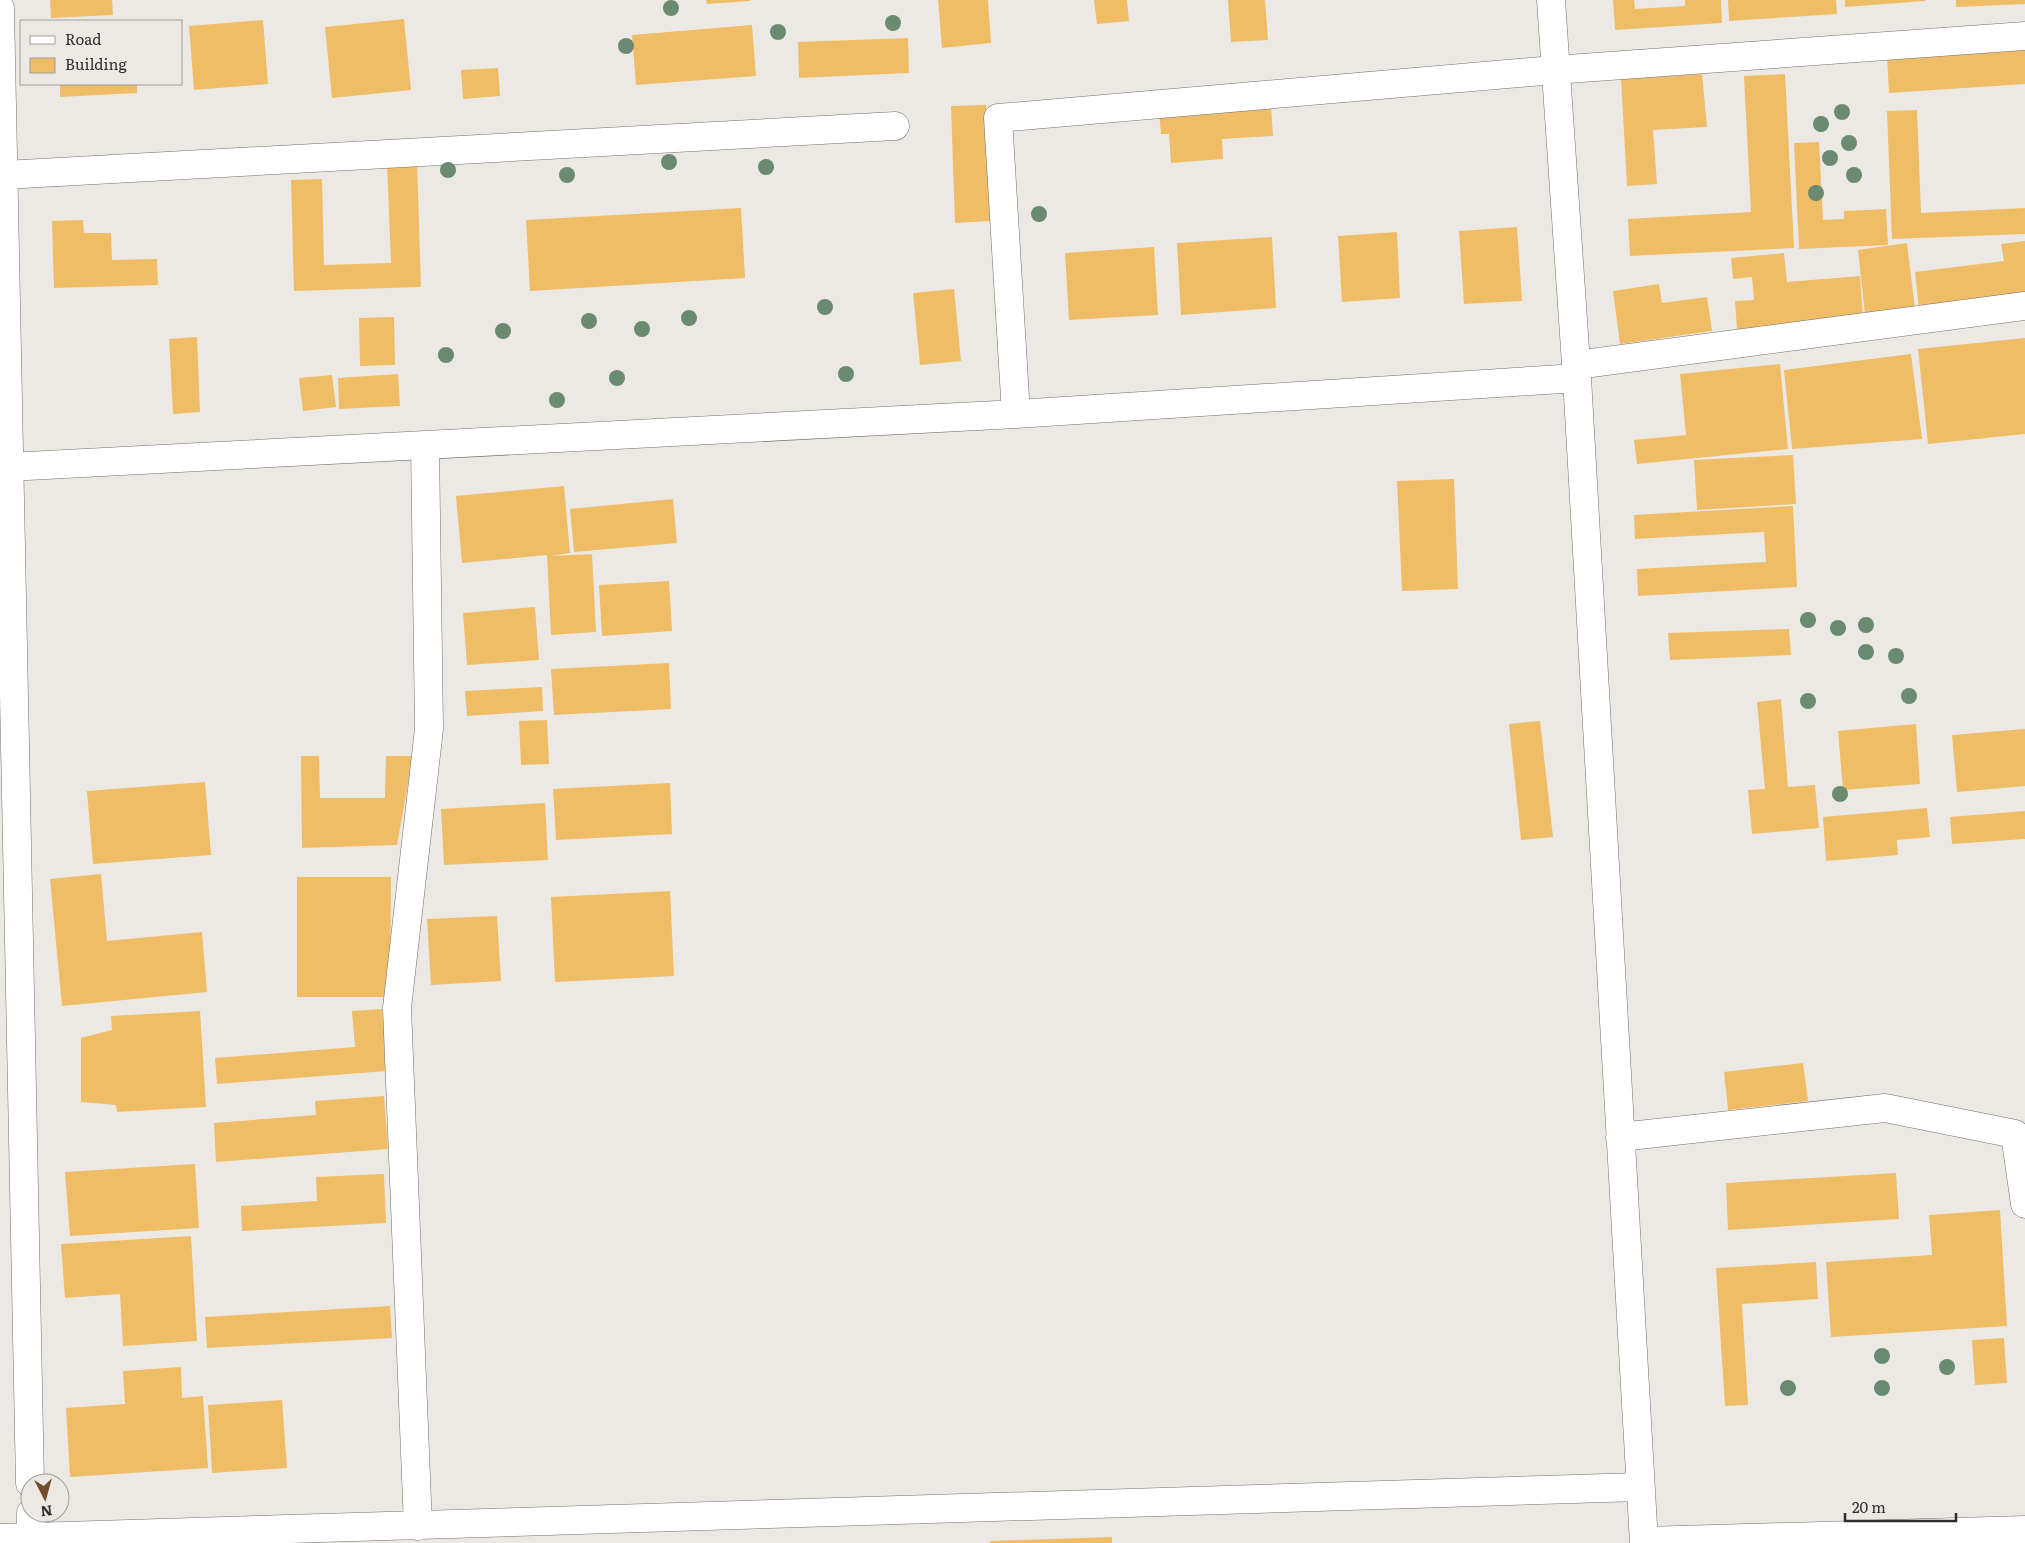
<svg xmlns="http://www.w3.org/2000/svg" width="2025" height="1543" font-family="Literata,serif">
	<style>
		.building { fill: #f0bd67 }
		.lines { fill: none; stroke-linecap: round; stroke-linejoin: round }
		.minor-casing { stroke: #726f6b; stroke-width: 29 }
		.minor { stroke: #fff; stroke-width: 28 }
		.tree { fill: #6a8a72 }
	</style>
	<rect width="100%" height="100%" fill="#ece9e5"/>
	<path class="building" d="M50,0H112L113,15L51,18Z
		M706,0H750V1L707,4Z
		M938,0H988L991,43L942,48Z
		M1094,0H1127L1129,21L1097,24Z
		M1228,0H1265L1268,40L1231,42Z
		M1613,0H1634L1635,9L1685,6V0H1721L1722,23L1615,30Z
		M1728,0H1836L1837,14L1729,21Z
		M1845,0H1925V1L1845,7Z
		M1956,0H2025V4L1956,7Z
		M404,19L411,90L332,98L325,27Z
		M263,20L268,84L194,90L189,26Z
		M752,25L756,76L636,85L632,35Z
		M908,38L909,73L799,78L798,42Z
		M2025,48V84L1889,93L1887,57Z
		M498,68L500,96L463,99L461,70Z
		M1702,74L1707,127L1653,130L1657,184L1627,186L1621,79Z
		M1785,74L1794,248L1630,256L1628,219L1751,212L1744,76Z
		M60,84H137V93L60,97Z
		M986,105L990,221L955,223L951,106Z
		M1271,105L1273,136L1222,139L1223,159L1171,163L1169,134H1161L1159,112Z
		M1917,110L1921,213L2025,208V234L1892,239L1887,111Z
		M1819,142L1823,220L1844,219V211L1886,209L1888,245L1799,249L1794,143Z
		M417,161L421,287L294,291L291,180L322,179L324,265L391,263L387,163Z
		M741,208L745,278L530,291L526,220Z
		M83,220L84,233H111L112,260L157,259L158,285L54,288L52,221Z
		M1517,227L1522,301L1464,304L1459,231Z
		M1397,232L1400,298L1342,302L1338,236Z
		M1272,237L1276,308L1181,315L1177,243Z
		M2025,241V295L1919,308L1915,272L2004,261L2001,244Z
		M1907,243L1915,309L1865,315L1858,250Z
		M1154,247L1158,315L1069,320L1065,253Z
		M1784,253L1787,282L1860,276L1863,320L1737,330L1735,301L1754,300L1752,277L1733,279L1731,258Z
		M1659,284L1662,303L1707,297L1712,331L1620,344L1613,291Z
		M954,289L961,361L920,365L913,293Z
		M394,317L395,365L360,366L359,318Z
		M197,337L200,412L173,414L169,339Z
		M2025,338V434L1928,444L1918,349Z
		M1911,354L1922,439L1792,449L1784,370Z
		M1780,364L1788,449L1637,464L1634,440L1686,435L1680,374Z
		M398,374L400,406L339,409L338,378Z
		M332,375L336,407L303,411L299,378Z
		M1793,455L1796,504L1697,510L1694,460Z
		M1454,479L1458,589L1402,591L1397,481Z
		M564,486L570,553L551,556L592,554L596,632L551,635L547,555L462,563L456,496Z
		M673,499L677,543L574,552L570,509Z
		M1793,506L1797,587L1638,596L1637,569L1766,562L1764,532L1635,539L1634,515Z
		M669,581L672,631L602,636L599,585Z
		M535,607L539,660L467,665L463,613Z
		M1789,629L1791,655L1670,660L1668,633Z
		M669,663L671,709L554,715L551,669Z
		M542,687L543,711L467,716L465,691Z
		M1781,699L1788,787L1815,785L1819,828L1752,834L1748,790L1765,789L1757,702Z
		M547,720L549,764L521,765L519,721Z
		M1540,721L1553,837L1521,840L1509,724Z
		M1916,724L1920,784L1843,790L1838,731Z
		M2025,729V786L1957,792L1952,735Z
		M301,756H319L320,798H385L386,756H413L397,845L302,848Z
		M205,782L211,855L93,864L87,791Z
		M670,783L672,834L556,840L553,789Z
		M545,803L548,860L444,865L441,809Z
		M1927,808L1930,837L1897,840L1898,855L1826,861L1823,817Z
		M2025,811V839L1952,844L1950,817Z
		M101,874L107,941L202,932L207,992L62,1006L50,879Z
		M297,877H391L390,997H297Z
		M670,891L674,976L555,982L551,897Z
		M497,916L501,981L431,985L427,919Z
		M382,1009L387,1071L217,1084L215,1058L355,1047L352,1011Z
		M200,1011L206,1107L117,1112L116,1105L81,1102V1038L112,1030L111,1016Z
		M1803,1063L1808,1101L1728,1110L1724,1072Z
		M384,1096L388,1149L216,1162L214,1123L316,1115L315,1101Z
		M195,1164L199,1228L70,1236L65,1172Z
		M1896,1173L1899,1219L1728,1230L1726,1183Z
		M384,1174L386,1223L242,1231L241,1206L317,1201L316,1177Z
		M2000,1210L2007,1326L1831,1337L1826,1262L1932,1255L1929,1215Z
		M191,1236L197,1341L123,1346L120,1294L65,1298L61,1244Z
		M1816,1262L1818,1299L1742,1304L1748,1405L1725,1406L1716,1268Z
		M390,1306L392,1338L207,1348L205,1317Z
		M2004,1338L2007,1383L1975,1385L1972,1340Z
		M181,1367L182,1398L203,1396L208,1468L70,1477L66,1408L125,1404L123,1371Z
		M282,1400L287,1468L212,1473L208,1405Z
		M1112,1537V1543H990V1541Z"/>
	<g class="lines">
		<defs>
			<path id="minor" d="M1551,0L1577,378L1644,1543
				M0,8L30,1483
				M4,175L895,126
				M1576,365L2025,306
				M1016,414L998,118L1554,70L2025,36
				M8,467L1016,414L1577,378
				M1620,1137L1885,1108L2015,1134L2025,1204
				M31,1513V1537
				M418,1526L397,1008L429,729L425,445
				M0,1538L1640,1487
				M1644,1541L2025,1530"/>
		</defs>
		<use href="#minor" class="minor-casing"/>
		<use href="#minor" class="minor"/>
	</g>
	<g class="tree">
		<circle cx="671" cy="8" r="8"/>
		<circle cx="893" cy="23" r="8"/>
		<circle cx="778" cy="32" r="8"/>
		<circle cx="626" cy="46" r="8"/>
		<circle cx="1842" cy="112" r="8"/>
		<circle cx="1821" cy="124" r="8"/>
		<circle cx="1849" cy="143" r="8"/>
		<circle cx="1830" cy="158" r="8"/>
		<circle cx="669" cy="162" r="8"/>
		<circle cx="766" cy="167" r="8"/>
		<circle cx="448" cy="170" r="8"/>
		<circle cx="567" cy="175" r="8"/>
		<circle cx="1854" cy="175" r="8"/>
		<circle cx="1816" cy="193" r="8"/>
		<circle cx="1039" cy="214" r="8"/>
		<circle cx="825" cy="307" r="8"/>
		<circle cx="689" cy="318" r="8"/>
		<circle cx="589" cy="321" r="8"/>
		<circle cx="642" cy="329" r="8"/>
		<circle cx="503" cy="331" r="8"/>
		<circle cx="446" cy="355" r="8"/>
		<circle cx="846" cy="374" r="8"/>
		<circle cx="617" cy="378" r="8"/>
		<circle cx="557" cy="400" r="8"/>
		<circle cx="1808" cy="620" r="8"/>
		<circle cx="1866" cy="625" r="8"/>
		<circle cx="1838" cy="628" r="8"/>
		<circle cx="1866" cy="652" r="8"/>
		<circle cx="1896" cy="656" r="8"/>
		<circle cx="1909" cy="696" r="8"/>
		<circle cx="1808" cy="701" r="8"/>
		<circle cx="1840" cy="794" r="8"/>
		<circle cx="1882" cy="1356" r="8"/>
		<circle cx="1947" cy="1367" r="8"/>
		<circle cx="1788" cy="1388" r="8"/>
		<circle cx="1882" cy="1388" r="8"/>
	</g>
	<rect x="20" y="20" width="162" height="65" fill="#ece9e5" stroke="#a09e9b"/>
	<rect x="30" y="36" width="25" height="8" fill="#ffffff" stroke="#a09e9b"/>
	<text x="65" y="45" font-size="15" fill="#2f2e2c">Road</text>
	<rect x="30" y="58" width="25" height="15" fill="#f0bd67" stroke="#a09e9b"/>
	<text x="65" y="70" font-size="15" fill="#2f2e2c">Building</text>
	<g transform="translate(45 1498) rotate(174)"><circle r="24" fill="#ece9e5" stroke="#a09e9b"/>
	<path d="M0-4L9 19L0 12L-9 19Z" fill="#734d29"/>
	<text y="-8" font-size="14" font-weight="bold" text-anchor="middle" fill="#2f2e2c">N</text>
	</g>
	<path d="M1845 1513v8h111v-8" fill="none" stroke="#2f2e2c" stroke-width="2.5"/>
	<text x="1852" y="1513" font-size="15" fill="#2f2e2c" stroke="#ece9e5" stroke-width="4" paint-order="stroke">20 m</text>
</svg>
